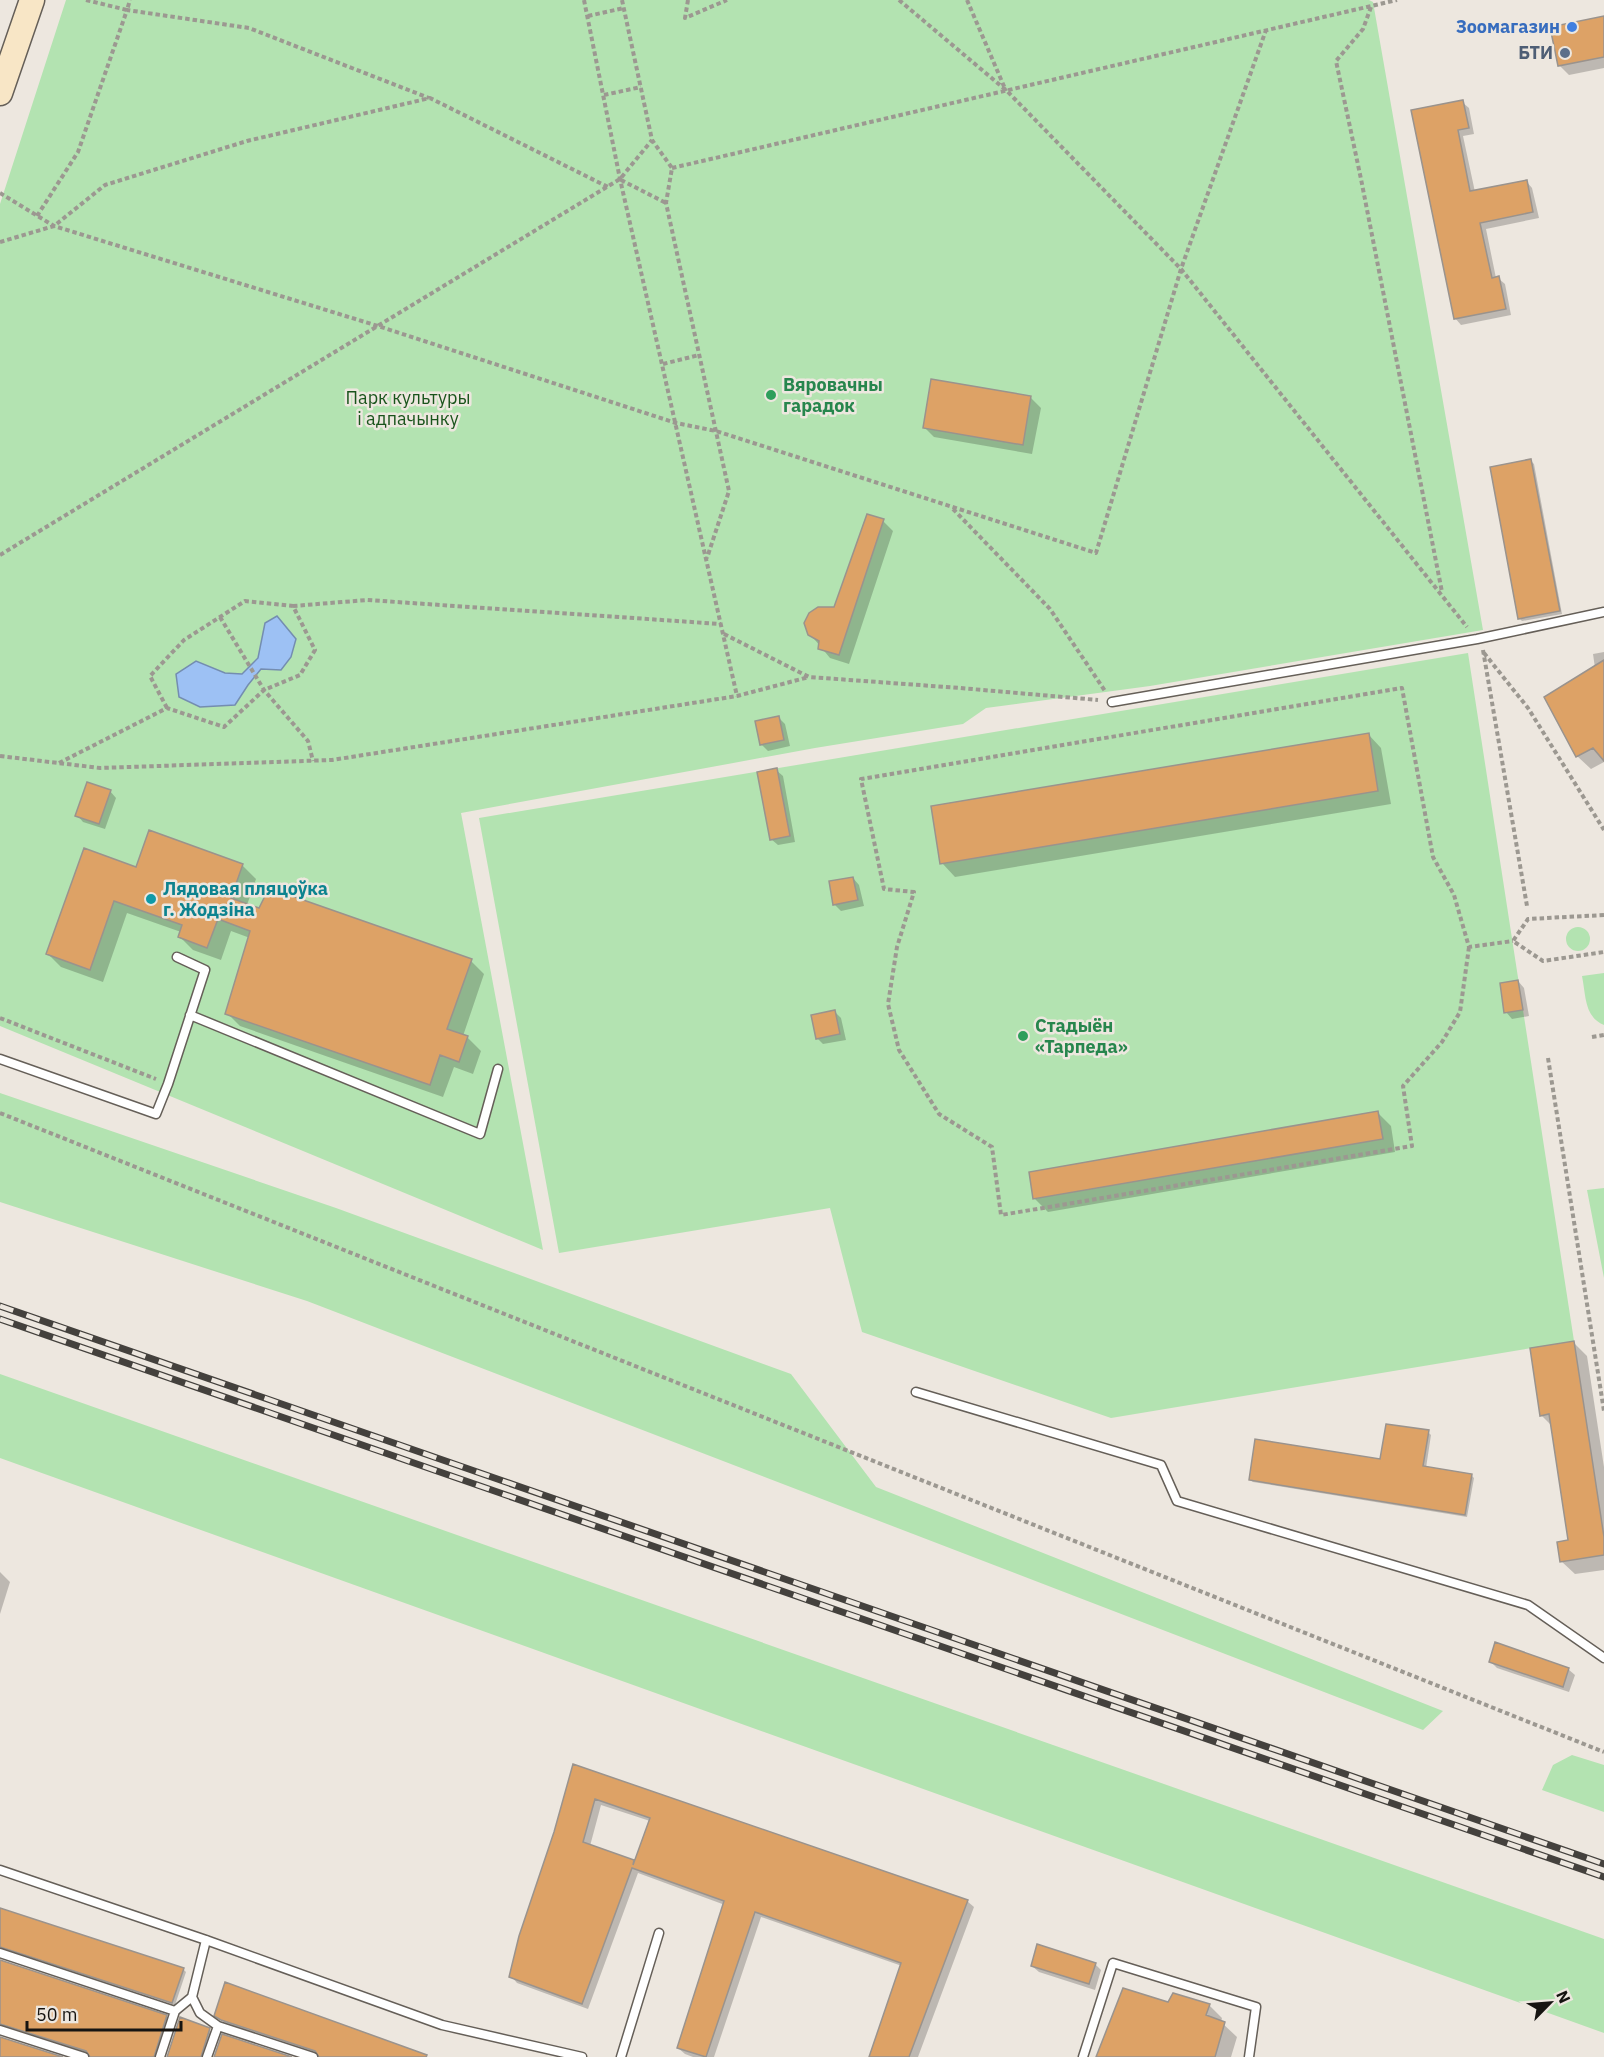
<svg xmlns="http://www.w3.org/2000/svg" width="1604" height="2057" font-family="'IBM Plex Sans',sans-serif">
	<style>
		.green { fill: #b3e3b1 }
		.water { fill: #9dc1f4; stroke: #748db0; stroke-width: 1.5 }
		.shadow { fill: #0003; fill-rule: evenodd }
		.building { fill: #dda266; stroke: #9a938d; stroke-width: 1.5; fill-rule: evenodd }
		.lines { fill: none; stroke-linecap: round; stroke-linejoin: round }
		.service-casing { stroke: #655f58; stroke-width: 11 }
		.secondary-casing { stroke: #655f58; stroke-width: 27 }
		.path { stroke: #9c9891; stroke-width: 4; stroke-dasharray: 4.5 3; stroke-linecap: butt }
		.service { stroke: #fff; stroke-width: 8 }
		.secondary { stroke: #f8e6c6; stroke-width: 24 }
		.rail-casing { stroke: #44413d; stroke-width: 7 }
		.rail { stroke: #ede7df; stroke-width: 4.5; stroke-dasharray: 14; stroke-linecap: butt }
		.shop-dot { fill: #3f7fe0; stroke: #ede7df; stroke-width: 2 }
		.service-dot { fill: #5c6f8a; stroke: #ede7df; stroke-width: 2 }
		.leisure-dot { fill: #2e9e5b; stroke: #ede7df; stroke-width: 2 }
		.culture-dot { fill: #0f9aa8; stroke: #ede7df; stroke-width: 2 }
		.labels { text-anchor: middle; stroke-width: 5; stroke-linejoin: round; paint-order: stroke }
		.shop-label { font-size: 18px; font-weight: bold; fill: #366cbe; stroke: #ede7df; text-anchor: end }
		.service-label { font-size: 18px; font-weight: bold; fill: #4e5e75; stroke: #ede7df; text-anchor: end }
		.leisure-label { font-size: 18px; font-weight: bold; fill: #27864d; stroke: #ede7df; text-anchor: start }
		.park-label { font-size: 18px; fill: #19541b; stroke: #ede7df }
		.culture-label { font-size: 18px; font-weight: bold; fill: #0d838f; stroke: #ede7df; text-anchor: start }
	</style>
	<rect width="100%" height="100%" fill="#ede7df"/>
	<path class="green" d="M66,0H1369L1373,2L1483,630L1150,686L986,708L963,724L815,748L461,813L543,1250L0,1026V204Z
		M1468,653L1574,1341L1111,1418L862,1332L830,1208L559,1253L479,818Z
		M1566 939a12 12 0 1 1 24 0a12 12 0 1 1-24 0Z
		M1604,973V1025C1584,1017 1586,995 1582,976Z
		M0,1093L336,1208L791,1374L876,1487L1443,1711L1423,1730L307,1301L0,1202Z
		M1604,1188V1278L1587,1190Z
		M0,1374L1604,1939V2033L0,1458Z
		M1572,1755L1604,1765V1812L1542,1790L1553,1765Z"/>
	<path class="water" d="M277,616L296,639L291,657L281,670L261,669L248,685L235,705L200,707L179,697L176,674L196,661L225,673L242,674L258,658L265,623Z"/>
	<path class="shadow" d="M1604,18V68L1569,75L1559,65Z
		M1462,102L1469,108L1474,134L1463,136L1475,192L1526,181L1532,188L1539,218L1486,229L1496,278H1498L1505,284L1511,315L1461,325L1455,318L1413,112Z
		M1031,398L1041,408L1032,454L934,437L924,427Z
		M1531,461L1534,464L1562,614L1522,621L1519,618Z
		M883,521L893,531L849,664L830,658L810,634L835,609Z
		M1604,652V762L1591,769L1577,756L1595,668L1593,654Z
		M779,718L785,724L790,746L768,751L761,744Z
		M1368,734L1381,748L1391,804L955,877L942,863Z
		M776,770L783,776L795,842L778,845L771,839Z
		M110,791L116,798L105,829L83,822L77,815Z
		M150,832L243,866L256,879L247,905L471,961L484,974L463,1036L467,1037L481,1051L473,1074L454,1067L443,1097L240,1026L227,1013L250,938L231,931L221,960L193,950L180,937L181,932L127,913L103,982L61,967L48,954L137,868Z
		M853,878L859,885L864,906L841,911L835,905L830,883Z
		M1518,981L1524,988L1529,1016L1512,1019L1506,1012Z
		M835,1012L841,1018L846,1040L823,1044L817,1038Z
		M1378,1113L1391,1126L1395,1152L1048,1212L1035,1199Z
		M1574,1343L1587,1356L1604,1467V1570L1575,1574L1561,1561L1570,1541L1552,1426L1541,1415Z
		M1428,1432L1431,1435L1426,1468L1471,1475L1474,1478L1467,1517L1253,1482L1250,1480L1381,1461Z
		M0,1572L10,1582L0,1614Z
		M1490,1661L1568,1669L1575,1675L1569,1692L1497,1668Z
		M574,1766L967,1901L974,1907L918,2057H871L902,1966L761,1917L714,2057H693L685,2054L678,2048L725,1905L638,1873L588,2009L517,1983L511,1976ZM601,1805L650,1821L635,1863L590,1846Z
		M0,1910L183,1969L186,1972L175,2005L6,1949L0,1950Z
		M0,1961L166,2016L169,2019L157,2057H90V2055L6,2026L0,2027Z
		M1095,1964L1101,1970L1095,1990L1039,1972L1032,1966Z
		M226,1984L428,2057H320L319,2053L225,2023L219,2018Z
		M1169,2004L1209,2005L1222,2018L1221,2022L1237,2037L1231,2057H1100Z
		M181,2019L212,2032L204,2057H168Z"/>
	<path class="building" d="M1604,16V57L1558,66L1550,27Z
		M1463,100L1469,128L1458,130L1470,191L1527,180L1533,212L1480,223L1492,278L1499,276L1506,309L1454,319L1411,110Z
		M931,379L1031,396L1023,445L923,428Z
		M1531,459L1560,611L1518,619L1490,467Z
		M867,514L884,519L839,655L818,649L819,641L808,635L804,623L809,613L818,607H834Z
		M1604,660V761L1593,748L1576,757L1544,697Z
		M779,716L784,740L760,745L755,721Z
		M1369,733L1378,791L940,864L931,806Z
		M777,768L790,836L770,840L757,772Z
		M87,782L111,790L99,824L75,816Z
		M149,830L243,864L231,898L259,908L269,888L472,959L447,1029L468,1036L459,1062L440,1055L430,1085L225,1014L250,931L218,919L207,948L178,937L182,925L114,901L90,970L46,954L84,848L136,867Z
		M853,877L858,900L833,905L829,881Z
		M1518,980L1523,1010L1504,1013L1500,983Z
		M835,1010L840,1034L816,1039L811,1015Z
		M1378,1111L1383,1139L1033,1199L1029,1172Z
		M1574,1341L1604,1537V1555L1560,1562L1557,1542L1568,1540L1549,1414L1540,1416L1530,1348Z
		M1386,1424L1429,1430L1423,1466L1472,1474L1465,1515L1249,1480L1255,1439L1380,1459Z
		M1495,1642L1569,1668L1563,1687L1489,1662Z
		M573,1764L968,1900L909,2057H869L901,1963L755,1912L706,2057L677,2048L724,1901L632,1868L582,2004L509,1977L519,1936L554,1832ZM595,1799L650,1818L633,1865L634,1860L583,1842Z
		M0,1908L184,1968L172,2003L0,1947Z
		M1037,1944L1096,1963L1089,1984L1031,1966Z
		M0,1960L167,2015L154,2057H90L86,2051L0,2024Z
		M225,1982L427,2055L426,2057H319L315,2051L221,2020L214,2016Z
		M1123,1988L1168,2002L1173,1993L1210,2004L1206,2015L1225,2022L1215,2057H1096Z
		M180,2017L210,2028L201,2057H167Z
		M222,2034L292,2057H214Z
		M0,2037L63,2057H0Z"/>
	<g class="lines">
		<defs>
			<path id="service" d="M1112,702L1477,639L1604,612
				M190,1015L480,1134L498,1069
				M0,1059L156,1114L168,1084L205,970L177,957
				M916,1392L1161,1465L1177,1501L1528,1605L1604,1658
				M0,1870L206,1940L442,2025L582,2057
				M0,1953L175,2011
				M192,1997L200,2013L218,2026
				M0,2030L84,2057
				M160,2057L175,2011L192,1997L206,1940
				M207,2057L218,2026L313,2057
				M621,2057L659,1933
				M1083,2057L1113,1963L1256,2007L1249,2057"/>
			<path id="secondary" d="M0,93L32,0"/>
		</defs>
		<use href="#service" class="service-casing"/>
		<use href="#secondary" class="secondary-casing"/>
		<path class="path" d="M86,0L127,10L130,0
			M584,0L620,179L737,696
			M622,0L652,140L672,168L666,203L729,491L707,558
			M688,0L685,18L727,0
			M899,0L1007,91L1181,269L1467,627
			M967,0L1006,91
			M1371,7L1363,29L1336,61L1361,179L1442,592
			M588,16L624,8
			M604,95L641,87
			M672,168L1397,0
			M621,180L666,203
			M0,193L54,226L378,326L676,423L716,431L1096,553L1181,269L1266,30
			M37,216L78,152L127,10L249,28L429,98
			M0,242L54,226L105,185L247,141L430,98L608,187
			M663,364L699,355
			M953,509L1050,609L1105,691
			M0,555L620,179L652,140
			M293,606L367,600L721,624
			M220,617L264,690L308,741L313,761
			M724,634L809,677L960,688L1098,700
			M1483,650L1527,906
			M1484,653L1528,708L1604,830
			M0,756L100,768L332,760L737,696L809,677
			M59,763L167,708L224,727L264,690L300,675L315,650L293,606L245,601L184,640L150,676L167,708
			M1604,915L1528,919L1513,941L1543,961L1604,952
			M1469,947L1460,1012L1442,1042L1403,1086L1412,1146L1001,1215L992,1147L939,1114L899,1050L888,1004L897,947L914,892L884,889L861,779L1402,688L1433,857L1454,895L1469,947L1513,941
			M0,1018L156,1079
			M1592,1037L1604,1035
			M1548,1058L1604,1411
			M0,1113L1604,1752"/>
		<use href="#service" class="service"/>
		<use href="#secondary" class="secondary"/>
		<defs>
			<path id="rail" d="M0,1306L1604,1864
				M0,1319L1604,1877"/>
		</defs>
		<use href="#rail" class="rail-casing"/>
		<use href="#rail" class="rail"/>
	</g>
	<circle class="shop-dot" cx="1572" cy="27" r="6"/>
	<circle class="service-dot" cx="1565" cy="53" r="6"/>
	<g class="leisure-dot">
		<circle cx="771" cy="395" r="6"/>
		<circle cx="1023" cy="1036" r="6"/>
	</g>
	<circle class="culture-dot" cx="151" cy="899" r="6"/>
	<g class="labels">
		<g class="shop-label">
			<text x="1560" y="33">Зоомагазин</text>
		</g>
		<g class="service-label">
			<text x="1553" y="59">БТИ</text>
		</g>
		<g class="leisure-label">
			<text x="783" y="391">Вяровачны<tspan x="783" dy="21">гарадок</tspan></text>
			<text x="1035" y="1032">Стадыён<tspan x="1035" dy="21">«Тарпеда»</tspan></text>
		</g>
		<g class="park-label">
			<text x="408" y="404">Парк культуры<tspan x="408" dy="21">і адпачынку</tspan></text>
		</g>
		<g class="culture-label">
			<text x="163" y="895">Лядовая пляцоўка<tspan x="163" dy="21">г. Жодзіна</tspan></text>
		</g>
	</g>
	<g transform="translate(1550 2003) rotate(65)" stroke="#ede7df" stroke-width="4.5" paint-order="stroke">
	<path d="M0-4.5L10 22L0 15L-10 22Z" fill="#161411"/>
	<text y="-9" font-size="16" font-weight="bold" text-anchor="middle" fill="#161411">N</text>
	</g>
	<path d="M27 2021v9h154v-9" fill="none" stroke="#161411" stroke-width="3"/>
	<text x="36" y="2021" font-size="18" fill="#161411" stroke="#ede7df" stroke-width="4.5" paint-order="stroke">50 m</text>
</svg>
